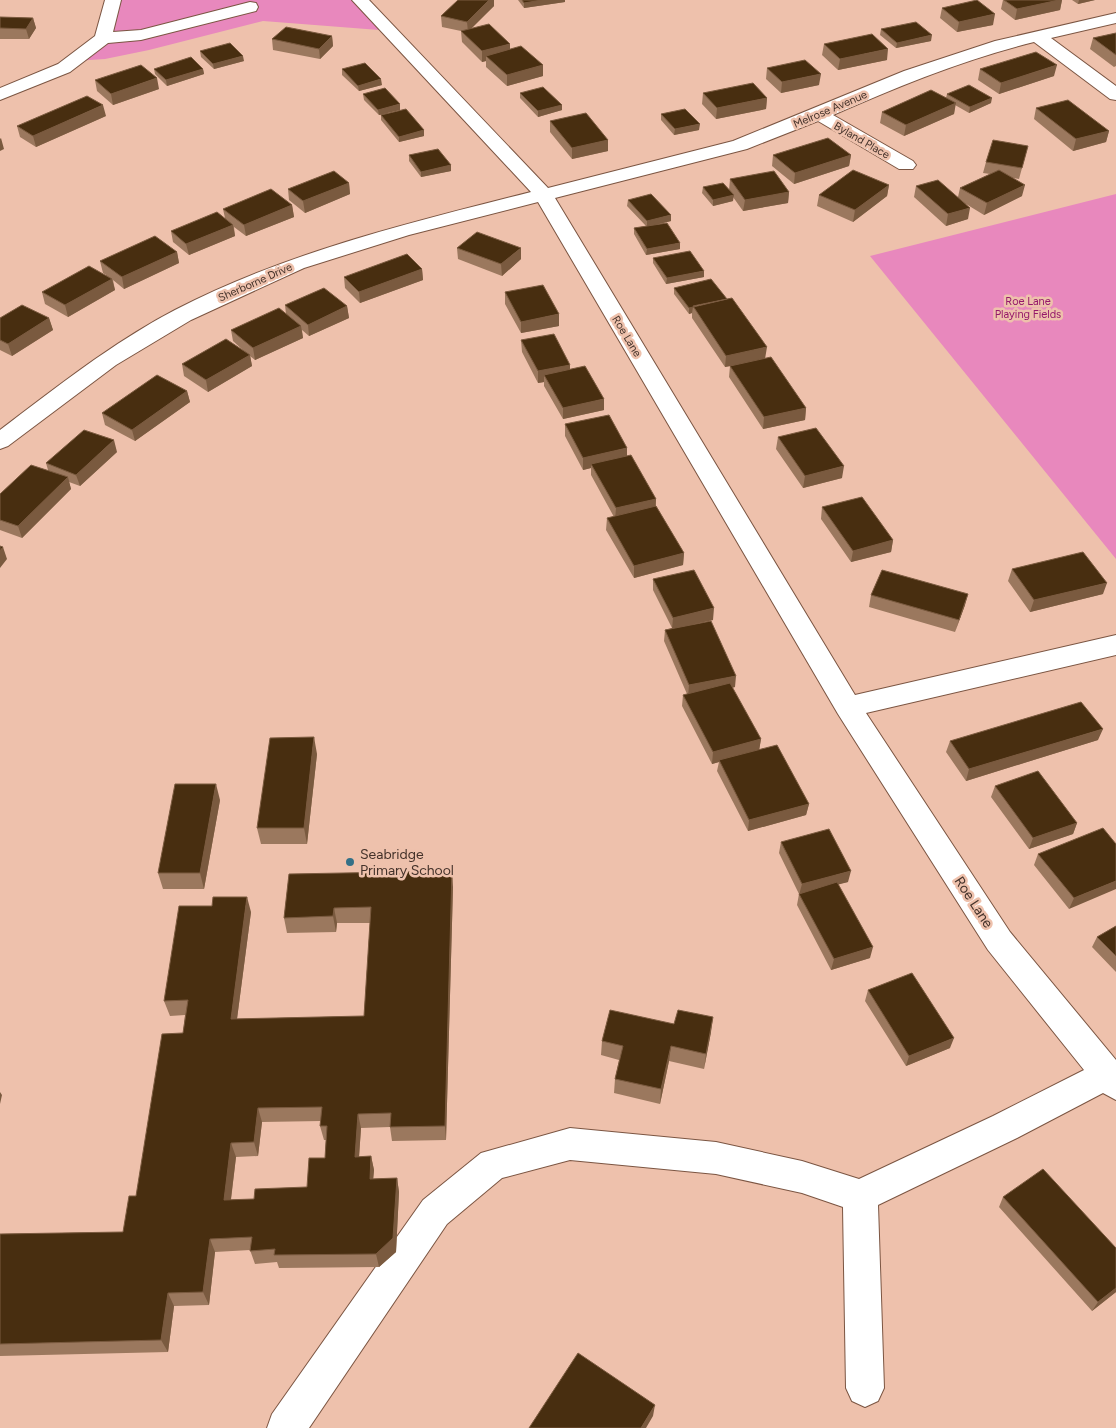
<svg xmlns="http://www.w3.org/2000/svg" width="1116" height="1428" font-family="Figtree,sans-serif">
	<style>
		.green { fill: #e888bd }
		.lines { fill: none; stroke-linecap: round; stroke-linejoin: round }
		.minor-casing { stroke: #7b5542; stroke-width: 2 }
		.minor { fill: #fff; fill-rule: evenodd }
		.wall { fill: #9b785e; fill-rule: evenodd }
		.shaded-wall { fill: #7a5a3f }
		.building { fill: #482e10; stroke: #7a5a3f; fill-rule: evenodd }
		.poi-dot { fill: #347087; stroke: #eec1ac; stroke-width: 2 }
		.labels { text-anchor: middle; stroke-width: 5; stroke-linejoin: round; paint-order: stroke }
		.far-street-label { font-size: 11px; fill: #44322a; stroke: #eec1ac }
		.far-park-label { font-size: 11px; fill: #95186a; stroke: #eec1ac }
		.poi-label { font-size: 14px; fill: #44322a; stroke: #eec1ac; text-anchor: start }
		.street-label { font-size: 14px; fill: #44322a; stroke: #eec1ac }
	</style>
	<rect width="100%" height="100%" fill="#eec1ac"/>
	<path class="green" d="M113,0H360L392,31L263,21L149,50L105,59L74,61L103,38Z
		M1116,194V559L870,256Z"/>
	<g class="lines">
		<defs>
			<path id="minor" d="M105,0H121L113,32L141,30L250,2L256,3L258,7L256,11L141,40L108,43L70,72L0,100V88L58,64L95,36Z
				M352,0H369L548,188L733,141L904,71L995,41L1116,13V23L1051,38L1116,86V100L1110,99L1034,42C965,59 899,86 833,115L913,161L916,165L913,169H899L818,121L747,149L555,198L855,695L1116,635V655L866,713L1010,932L1116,1060V1100L1103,1093L1017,1138L878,1205L884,1388L878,1401L865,1407L852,1401L846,1388L843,1207L802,1193L716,1174L570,1160L502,1178L447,1224L309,1428H267L272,1414L423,1200L481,1153L570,1128L716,1142L802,1161L859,1179L993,1116L1084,1070L988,950L838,714L538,202L409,235L304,268L191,320L116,365L8,446L0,449V430C57,387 112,343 175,310C287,252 409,223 531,192Z"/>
		</defs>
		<use href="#minor" class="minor-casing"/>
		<use href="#minor" class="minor"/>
	</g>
	<path class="wall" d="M458,0H494V6L471,28L510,49L543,65V76L507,86L486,67V61L482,62L462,42L461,31L442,27L441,16Z
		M518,0H565V2L524,8Z
		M1003,0H1062L1060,10L1015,20L1001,9Z
		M1072,0H1095L1078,4Z
		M942,8L993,25L957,32L940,18Z
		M0,17L33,18L36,28L29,39H0Z
		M881,29L931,41L896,48L880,35Z
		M1116,33V66L1114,67L1090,49L1093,38Z
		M332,36L333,46L320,59L273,50L272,39Z
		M824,44L887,60L838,70L822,55Z
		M200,51L244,61L214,69L201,57Z
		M767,68L819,85L781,93L766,79Z
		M154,69H203L204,74L167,86L155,74Z
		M342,69L382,85L359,91L342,75Z
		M980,69L1054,76L999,94L978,80Z
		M95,80L159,89L113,105L97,91Z
		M520,93L562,105V110L538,117L520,98Z
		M703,93L767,98L766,109L716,119L702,104Z
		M363,94L400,110L386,113L424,130V136L399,142L381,120V115H379L364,100Z
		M947,94L991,103L969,113L955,105L954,114L904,136L880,123L882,112L946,98Z
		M1036,108L1109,131L1106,142L1073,151L1034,119Z
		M661,114L699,130L674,135L661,120Z
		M106,116L36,147L20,137L17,126Z
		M550,121L608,140V151L572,159L550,132Z
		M1028,146L1019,179L1012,178L1022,196L984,215L966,204L968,219L946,226L914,197L916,186L958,197L960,188L990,174L983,173L986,162Z
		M409,155L451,165V171L421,177L409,161Z
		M773,155H851L849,166L794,184L772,166Z
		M730,179L789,192L788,203L743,211L733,197V201L713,206L702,193L703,187L729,190Z
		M349,183L350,194L305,213L289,200L288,189Z
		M889,185L887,196L853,222L817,206L819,195Z
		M628,200L671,221L654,225L680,249L646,255L634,234V228L646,226L627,206Z
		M292,205L294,217L246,236L234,227L235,236L189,255L173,242L171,231L225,218L223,209Z
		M457,248L521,259L502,276L458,259Z
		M177,252L179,263L124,289L113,280L115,290L68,317L45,304L42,292L106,275L103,273L100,261Z
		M653,258L704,277L666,284L653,263Z
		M422,269L423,280L360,303L345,288L344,277Z
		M674,288L765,358L806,408L805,420L763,429L729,377L730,366L725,367L692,318V313L689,314L674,294Z
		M505,292L559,326L521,333L505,304Z
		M285,305L347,306L349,318L309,336L302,330L303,338L255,360L250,356L252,366L208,392L184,376L182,364L246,353L233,341L231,330L286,314Z
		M0,318H49L53,330L12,356L0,350Z
		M521,340L570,365V369L604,410L563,419L544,386V382L538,383L522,352Z
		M187,391L190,402L135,441L105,425L102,413Z
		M565,424L627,456L656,499V506L684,553L683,565L634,578L606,530L607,518L614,517L591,475V468L583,470L565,436Z
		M778,437L842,478L803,488L776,449Z
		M117,452L80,486L69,482L71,489L22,538L0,530V494L48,470L46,463Z
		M822,507L893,540L891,552L851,562L821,519Z
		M1012,569L1103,594L1030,612L1008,581Z
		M653,579L713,620L694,624L735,687L732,688L761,739L759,750L809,804L806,815L748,831L717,771L719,762L712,764L682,706L683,695L687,694L664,641L665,630L672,628L653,590Z
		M871,595L965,605L955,632L869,607Z
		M1098,740L966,781L946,752L950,741Z
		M317,754L307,844H261L257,828Z
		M995,786L1077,823L1073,834L1029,849L991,797Z
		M220,800L204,889H163L158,873Z
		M781,842L848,882L838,884L870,958L831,970L797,905L799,894L779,853Z
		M1116,844L1069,909L1034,865L1038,854Z
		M289,874L453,887L446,1140L392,1141L390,1127L361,1128L359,1157L371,1156L374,1170L373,1179L397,1178L399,1192L396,1252L379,1267L279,1268L277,1262L255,1264L250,1250L215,1252L209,1305L174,1306L168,1352L0,1356V1234L123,1232L136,1196L183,1033L185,1015L170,1016L164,1001L251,912L237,1019L364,1016L370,923H337L336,932L287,933L284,918ZM321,1121L320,1126L324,1140H326L325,1158L307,1187L254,1199L231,1200L236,1157L258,1156L262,1122Z
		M1116,926V972L1092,947L1097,937Z
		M868,990L950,1048L906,1066L865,1001Z
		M711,1032L704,1069L669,1061L660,1104L614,1093L615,1079L619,1060L601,1055L602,1041Z
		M1003,1197L1116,1248V1292L1092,1311L999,1207Z"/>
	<path class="shaded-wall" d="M489,0H494V6L468,32L467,22Z
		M542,0H565V2L524,8V3Z
		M1059,0H1062L1060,10L1015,20L1017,9Z
		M1079,0H1095L1078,4Z
		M995,14L993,25L957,32L959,22Z
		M33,18L36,28L29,39L26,29Z
		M932,35L931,41L896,48L897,43Z
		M332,36L333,46L320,59L319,49Z
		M510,44V54L486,56V61L482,62V51Z
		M888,49L887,60L838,70L840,59Z
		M243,56L244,61L214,69L213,64Z
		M543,65V76L507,86V75Z
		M1057,65L1054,76L999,94L1001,83Z
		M203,69L204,74L167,86L166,80Z
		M821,74L819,85L781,93L782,82Z
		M157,78L159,89L113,105L111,94Z
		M381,79L382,85L359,91L358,86Z
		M767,98L766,109L716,119L717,108Z
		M992,98L991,103L969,113L970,107Z
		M956,103L954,114L904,136L906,125Z
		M400,104V110L379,115L378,110Z
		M103,105L106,116L36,147L33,136Z
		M562,105V110L538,117V111Z
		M700,124L699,130L674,135L675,129Z
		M424,130V136L399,142V137Z
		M1109,131L1106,142L1073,151L1076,139Z
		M1,138L4,149L0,151V139Z
		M608,140V151L572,159V148Z
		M851,155L849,166L794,184L795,173Z
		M451,165V171L421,177V172Z
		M349,183L350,194L305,213L303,201Z
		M889,185L887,196L853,222L855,210Z
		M1025,185L1022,196L984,215L987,203Z
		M789,192L788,203L743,211L745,200Z
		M734,195L733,201L713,206V200Z
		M292,205L294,217L246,236L244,225Z
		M970,208L968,219L946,226L948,214Z
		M671,215V221L647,227V221Z
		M233,225L235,236L189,255L186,244Z
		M680,243V249L646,255L647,249Z
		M521,248V259L502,276L501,264Z
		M177,252L179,263L124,289L122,277Z
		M422,269L423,280L360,303L359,292Z
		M704,271V277L666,284L667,278Z
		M112,279L115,290L68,317L65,305Z
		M347,306L349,318L309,336L308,325Z
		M693,307L692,313L689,314V308Z
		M559,314V326L521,333V322Z
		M49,318L53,330L12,356L8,344Z
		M301,326L303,338L255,360L253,348Z
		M767,347L765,359L725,367L726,356Z
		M250,355L252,366L208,392L206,380Z
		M570,365V376L544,375V382L538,383V371Z
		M187,391L190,402L135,441L132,430Z
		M604,399V410L563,419V408Z
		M806,408L805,420L763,429L764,417Z
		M114,440L117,452L80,486L76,475Z
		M627,448V460L591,464V468L583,470V458Z
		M844,466L842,478L803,488L805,476Z
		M68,477L71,489L22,538L18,526Z
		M656,499L655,511L615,520L616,508Z
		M893,540L891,552L851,562L853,551Z
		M3,547L7,559L0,568V551Z
		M684,553L683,565L634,578V566Z
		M1107,583L1103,594L1030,612L1034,600Z
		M968,594L965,605L955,632L959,620Z
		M714,608L713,620L672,629L673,618Z
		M736,676L735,687L688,697L689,685Z
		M1103,729L1098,740L966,781L969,769Z
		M314,737L317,754L307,844L304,828Z
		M761,739L759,751L719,760V762L712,764L713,752Z
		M216,784L220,800L204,889L200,873Z
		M809,804L806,815L748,831L749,820Z
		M1077,823L1073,834L1029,849L1033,838Z
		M452,871L453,887L446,1140L445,1126Z
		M851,871L848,882L799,895L802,884Z
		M1116,881V889L1069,909L1074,898Z
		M247,897L251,912L235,1034L231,1019Z
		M334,908L337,923L336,932L333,916Z
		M873,947L870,958L831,970L834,959Z
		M713,1017L711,1032L704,1069L706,1054Z
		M954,1038L950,1048L906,1066L909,1056Z
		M671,1046L669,1061L660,1104L661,1089Z
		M0,1092L2,1095L0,1104Z
		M258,1108L262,1122L258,1156L254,1142Z
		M358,1114L361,1128L358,1171L355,1157Z
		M231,1143L236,1157L229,1214L224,1200Z
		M371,1156L374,1170L372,1193L370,1179Z
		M397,1178L399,1192L396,1252L379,1267L376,1254Z
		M210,1239L215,1252L209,1305L203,1292Z
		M1116,1288V1292L1092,1311L1098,1302Z
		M168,1293L174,1306L168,1352L161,1340Z
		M655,1405L653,1416L646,1428H641Z"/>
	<path class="building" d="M458,0H489L467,22L441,16Z
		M522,0H542L524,3Z
		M977,0L995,14L959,22L942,8Z
		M1004,0H1059L1017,9Z
		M0,17L33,18L26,29L0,28Z
		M916,22L932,35L897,43L881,29Z
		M489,24L510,44L482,51L461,31Z
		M286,27L332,36L319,49L272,39Z
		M1116,33V55L1093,38Z
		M872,34L888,49L840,59L824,44Z
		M230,43L243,56L213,64L200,51Z
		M521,46L543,65L507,75L486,56Z
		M1036,52L1057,65L1001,83L980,69Z
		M191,57L203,69L166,80L154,69Z
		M805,60L821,74L782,82L767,68Z
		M365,63L381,79L358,86L342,69Z
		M141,65L157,78L111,94L95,80Z
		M753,83L767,98L717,108L703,93Z
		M969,85L992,98L970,107L947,94Z
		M543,87L562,105L538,111L520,93Z
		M385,88L400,104L378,110L363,94Z
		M931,90L956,103L906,125L882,112Z
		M87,96L103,105L33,136L17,126Z
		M1068,100L1109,131L1076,139L1036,108Z
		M406,109L424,130L399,137L381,115Z
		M685,109L700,124L675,129L661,114Z
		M586,113L608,140L572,148L550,121Z
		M828,138L851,155L795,173L773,155Z
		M993,140L1028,146L1022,168L986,162Z
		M438,149L451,165L421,172L409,155Z
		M853,170L889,185L855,210L819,195Z
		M999,170L1025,185L987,203L960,188Z
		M334,171L349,183L303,201L288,189Z
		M774,171L789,192L745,200L730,179Z
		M938,180L970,208L948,214L916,186Z
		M723,183L734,195L713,200L703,187Z
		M271,189L292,205L244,225L223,209Z
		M651,194L671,215L647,221L628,200Z
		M217,212L233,225L186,244L171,231Z
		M667,223L680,243L647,249L634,228Z
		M477,232L521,248L501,264L457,248Z
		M155,236L177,252L122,277L100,261Z
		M690,251L704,271L667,278L653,258Z
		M407,254L422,269L359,292L344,277Z
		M89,266L112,279L65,305L42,292Z
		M711,279L727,299L689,308L674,288Z
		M543,285L559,314L521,322L505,292Z
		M324,288L347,306L308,325L285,305Z
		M732,298L767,347L726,356L693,306Z
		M22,305L49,318L8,344L0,340V318Z
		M279,308L301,326L253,348L231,330Z
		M554,334L570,365L538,371L521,340Z
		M226,339L250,355L206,380L182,364Z
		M771,357L806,408L764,417L730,366Z
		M585,366L604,399L563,408L544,375Z
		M157,375L187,391L132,430L102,413Z
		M609,415L627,448L583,458L565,424Z
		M816,428L844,466L805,476L778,437Z
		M84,430L114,440L76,475L46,463Z
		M631,455L656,499L616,508L591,464Z
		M31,465L68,477L18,526L0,520V494Z
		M862,497L893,540L853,551L822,507Z
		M656,506L684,553L634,566L607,518Z
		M0,546L3,547L0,551Z
		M1083,552L1107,583L1034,600L1012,569Z
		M694,570L714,608L673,618L653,579Z
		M882,570L968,594L959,620L871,595Z
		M711,621L736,676L689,685L665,630Z
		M730,683L761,739L713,752L683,695Z
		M1081,702L1103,729L969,769L950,741Z
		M314,737L304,828H257L270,738Z
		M777,745L809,804L749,820L719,760Z
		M1038,771L1077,823L1033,838L995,786Z
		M175,784H216L200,873H158Z
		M1103,828L1116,844V881L1074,898L1038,854Z
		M829,829L851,871L802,884L781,842Z
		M452,871L445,1126L390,1127L391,1113L358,1114L355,1157L371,1156L370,1179L397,1178L393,1238L376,1254L274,1255L275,1249L250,1251L252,1237L210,1239L203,1292L168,1293L161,1340L0,1344V1234L123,1232L129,1196H136L162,1034L183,1033L188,1000L164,1001L179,906H212L213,897H247L231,1019L364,1016L371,907L334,908L333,916L284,918L289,874ZM322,1107L320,1126H327L325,1158H309L307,1187L255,1189L254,1199L224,1200L231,1143L254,1142L258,1108Z
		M837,882L873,947L834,959L799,894Z
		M1116,926V956L1097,937Z
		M912,973L954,1038L909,1056L868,990Z
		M610,1010L674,1024L678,1010L713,1017L706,1054L671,1046L661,1089L615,1079L623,1046L602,1041Z
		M1043,1169L1116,1248V1288L1098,1302L1003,1197Z
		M578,1353L655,1405L641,1428H529Z"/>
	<circle class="poi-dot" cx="350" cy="862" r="5"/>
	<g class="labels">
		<g class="far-street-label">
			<text transform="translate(830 109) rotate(-23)" y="4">Melrose Avenue</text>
			<text transform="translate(862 140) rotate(30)" y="4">Byland Place</text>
			<text transform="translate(255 282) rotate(-24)" y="4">Sherborne Drive</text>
			<text transform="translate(627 336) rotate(59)" y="4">Roe Lane</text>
		</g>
		<g class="far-park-label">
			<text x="1028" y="305">Roe Lane<tspan x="1028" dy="13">Playing Fields</tspan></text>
		</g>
		<g class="poi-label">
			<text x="360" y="859">Seabridge<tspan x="360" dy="16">Primary School</tspan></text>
		</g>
		<g class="street-label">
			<text transform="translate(974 902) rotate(57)" y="5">Roe Lane</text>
		</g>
	</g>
</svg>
